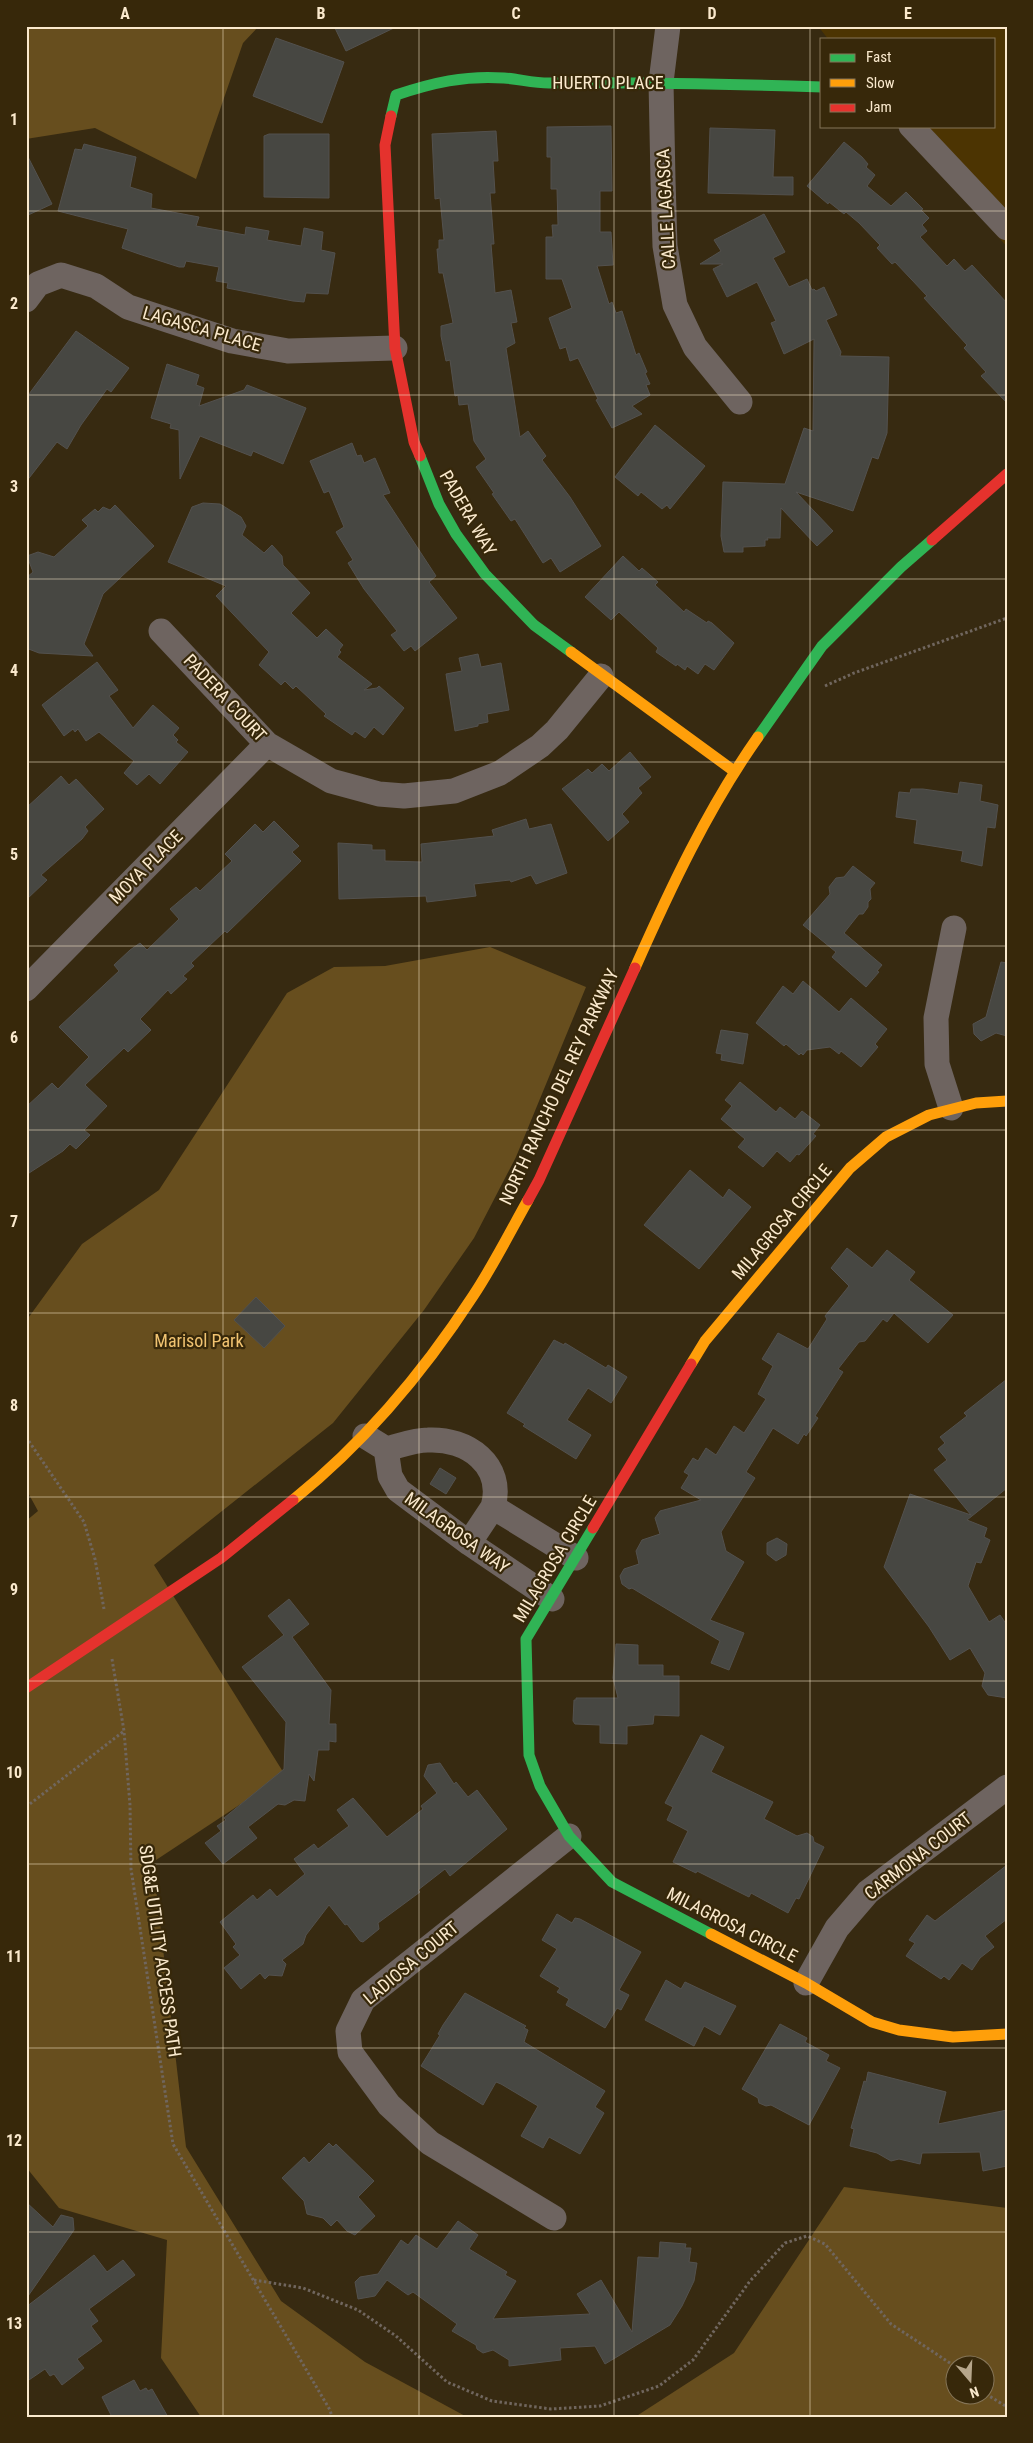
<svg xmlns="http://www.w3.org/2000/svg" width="1033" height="2443" font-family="'Roboto Condensed',sans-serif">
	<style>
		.built { fill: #4c3402 }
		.green { fill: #674e1e; fill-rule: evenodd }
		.building { fill: #474742; stroke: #53514e }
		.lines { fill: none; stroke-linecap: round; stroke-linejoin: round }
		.path { stroke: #70665e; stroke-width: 3; stroke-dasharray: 2.5 2.5; stroke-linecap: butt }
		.street { stroke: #6e6460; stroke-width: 25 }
		.fast { stroke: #30b455; stroke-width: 11 }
		.slow { stroke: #ff9f0a; stroke-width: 11 }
		.jam { stroke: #e5322d; stroke-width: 11 }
		.grid { fill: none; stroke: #fae9cd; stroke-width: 1; stroke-opacity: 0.55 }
		.labels { text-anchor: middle; stroke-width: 4.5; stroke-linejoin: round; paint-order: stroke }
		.street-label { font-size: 18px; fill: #fae9cd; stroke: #37280a }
		.park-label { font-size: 18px; fill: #f1c371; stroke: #37280a }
		.neatline { fill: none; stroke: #fae9cd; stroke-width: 2 }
		.grid-label { font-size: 16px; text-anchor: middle; font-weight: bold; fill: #fae9cd }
	</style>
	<rect width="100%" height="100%" fill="#372a11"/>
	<path class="built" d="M818,26H1007V247L903,126H994V39H828Z"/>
	<path class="green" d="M26,26H259L243,43L196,179L95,128L26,139Z
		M490,947L586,987L516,1157L474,1238L424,1310L333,1423L154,1565L285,1775L153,1862L186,2147L281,2301L365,2362L467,2417H201L161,2358L167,2240L59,2208L26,2167V1521L38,1511L26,1489V1321L82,1244L159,1190L287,993L334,967L385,966Z
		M844,2187L1007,2208V2417H635L734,2353ZM956,2366H986V2396H956Z"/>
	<path class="building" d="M334,26H398L346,51Z
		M276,38L344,62L322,123L253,96Z
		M611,126L612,191H600V232H611L613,265L597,266L609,304L612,302L616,313L622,311L636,355L639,353L647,372L645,373L650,384L646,385L650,395L632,406L642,414L612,428L596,400L598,399L578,358L570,361L566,347L560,349L549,318L572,308L562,279H546V237H553L552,225H558L557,189H551V157H547V127Z
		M710,128L775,130L773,177H793V195L708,193Z
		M496,131L498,161H493L495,193H490L494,244H491L495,293L511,290L517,322L511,323L515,343L506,348L520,437L528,431L546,456L542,460L570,497L601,546L560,572L551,558L543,563L515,519L511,521L492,494L494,493L476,467L486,459L474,441L468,404L459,405L458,395L455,396L450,360L446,361L441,336V326L453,323L443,273H439L437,249H439V240H444L440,198L435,199L432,134Z
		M269,134H329V198L264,197V136Z
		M844,142L862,157L868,164L866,167L875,175L867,186L891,206L906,192L923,209L921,210L929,218L922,225L927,231L920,237L947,266L954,259L965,271L972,265L1007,303V403L981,376L986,372L964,348L967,345L924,298L927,296L895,262L892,264L877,248L880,245L859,223L846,212L844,214L829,202L828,204L807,186Z
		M84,144L136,157L130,187L152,194L151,208L199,217L196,226L245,235L246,227L269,231L267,240L301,246L304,228L323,232L321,250L335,253L328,294L306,293L304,302L293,301L227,288L228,283L216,281L219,267L186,261L184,267H179L139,254L122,248L128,229L58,211L75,149L82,150Z
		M26,153L52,204L26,216Z
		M764,214L785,252L773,258L789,287L807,279L812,290L814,289L816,291L824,287L837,315L826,320L841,352L840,356L889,357L887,433L878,459L872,457L853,511L796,492L833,531L817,546L781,508L780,538H767L768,540H765V546L743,547V552H724L721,536L723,482L785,484L804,428L813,431L814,339L784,354L771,323L776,321L757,282L727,297L713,269L723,264H700L721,251L714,240Z
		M76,331L129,368L111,392L107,389L81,425L67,449L57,442L26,482V398Z
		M167,364L199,375L196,385L204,388L199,406L244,390L247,385L306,408L283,464L253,451L251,456L200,436L180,479L179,430L170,428L171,424L151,418Z
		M655,425L705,466L670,509L667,505L662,509L641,492L638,496L615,477Z
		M352,443L357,456L361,455L364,463L375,458L390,493L383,495L436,576L429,582L457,618L415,651L411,646L404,651L391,635L397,631L364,589L348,563L353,560L336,532L344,527L329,491L324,493L310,461Z
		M203,503L220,504L241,517L246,526L242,535L264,553L272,545L282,556L283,565L310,593L291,613L317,638L326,629L343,645L339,650L341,652L337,657L372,684L364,690L377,688L379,686L404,708L383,735L374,727L365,738L355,731L352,735L324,716L326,714L296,686L293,689L285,681L281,685L259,665L269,652L216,596L226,586L168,562L192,507Z
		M115,505L154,546L103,594L84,644L93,656L39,653L26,648V578L33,572L27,556L38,552L54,557L88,526L82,520L95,509L98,512L103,507L110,510Z
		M623,556L639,571L642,568L658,582L655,585L684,612L686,609L707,623L708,621L712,623L734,643L714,670L705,664L698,674L687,666L685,670L677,664L676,666L656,652L658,648L619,612L611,620L585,597Z
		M478,654L481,667L501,663L509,710L487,714L488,722L478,724V726L455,731L446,674L462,671L459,658Z
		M97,662L118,690L109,696L133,728L153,705L179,728L173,735L178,740L176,742L188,752L160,784L149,774L137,785L124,773L134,761L99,732L86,741L78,729L75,732L73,729L64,736L42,705Z
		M630,752L651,777L638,788L642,793L622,814L629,822L608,841L562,789L588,769L592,773L602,764L609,771Z
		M61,776L69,785L76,779L104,809L85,827L88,831L82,839L41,875L47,880L26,900V808Z
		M960,782L982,785L980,801L998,805L995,828L987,827L982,866L961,861L963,851L914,843L917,820L896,817L899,792L910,793L911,789H923L958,794Z
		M526,819L529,829L551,824L567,873L536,884L531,875L511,882L510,880L474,884L476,896L427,902L426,896L339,899L338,843L372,845V850H385V861L422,862L421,844L494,836L492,830Z
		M274,821L299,846L292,852L301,861L227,933L225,931L191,963L194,966L183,976L187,979L171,994L168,990L140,1019L151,1030L128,1052L124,1048L85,1085L107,1106L84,1130L90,1135L76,1149L70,1144L63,1151L26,1175V1107L52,1083L58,1089L89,1057L59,1027L119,971L114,965L130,950L140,943L147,950L179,919L170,909L196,887L200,891L232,861L225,854L255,824L263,832Z
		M853,866L875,883L870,889L871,899L868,902V907L863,914H859L844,933L882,965L877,971L879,972L866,987L832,957L836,952L803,925L830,894L829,887L836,878L844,877Z
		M1001,962L1007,963V1036L996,1033L981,1041L974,1034L973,1024L986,1017Z
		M803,981L839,1012L851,998L887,1029L875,1044L878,1047L861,1067L841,1051L839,1054L830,1047L807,1050L803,1055L801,1053L799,1055L786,1044L784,1046L756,1023L783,986L793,994Z
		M721,1030L748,1034L743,1064L721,1060L722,1054L716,1053Z
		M740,1082L776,1112L780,1107L795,1119L802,1111L820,1125L813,1134L816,1136L799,1155L797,1154L790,1162L777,1151L763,1167L738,1147L745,1139L721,1119L732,1106L725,1100Z
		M690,1170L723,1198L729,1189L751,1207L699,1269L644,1225Z
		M847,1248L872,1268L887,1250L915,1272L909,1280L953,1315L928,1343L894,1313L887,1322L883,1319L865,1341L859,1342L838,1369L843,1372L815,1416L818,1418L806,1436L804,1434L798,1444L773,1428L746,1472L755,1478L721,1532L726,1551L744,1562L710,1620L744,1633L729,1670L711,1663L720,1641L632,1588L629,1589L622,1584L620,1576L624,1569L639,1564L636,1551L642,1540L660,1534L655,1518L660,1511L701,1500L681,1488L689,1475L684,1472L693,1458L698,1461L706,1448L716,1455L734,1426L744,1433L766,1399L758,1394L773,1366L762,1359L778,1333L808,1349L827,1319L825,1316L849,1286L831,1268Z
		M256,1297L285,1326L264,1348L234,1320Z
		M554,1340L564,1345L565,1343L606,1368L608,1365L627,1377L611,1403L588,1388L567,1420L591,1435L576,1459L523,1426L525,1424L507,1413Z
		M1007,1379V1488L967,1520L987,1528L984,1537L990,1540L981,1563L976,1562L968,1586L989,1622L1000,1615L1007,1625V1698L988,1695L982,1686L985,1673L970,1648L950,1660L929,1627L884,1567L910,1494L971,1515L934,1470L947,1460L938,1449L945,1443L940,1437L967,1416L964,1413Z
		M440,1468L456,1478L446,1494L430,1484Z
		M777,1538L787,1544L786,1555L776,1561L767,1554V1543Z
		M289,1599L309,1624L292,1637L331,1690L329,1724H336V1742L329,1741V1750H318L314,1781L309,1774L305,1801L294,1800L285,1805L278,1804L248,1827L257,1838L223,1864L205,1843L221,1831L217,1826L226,1820L224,1818L284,1769L286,1722L242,1667L284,1635L268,1616Z
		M616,1644L638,1645V1665H663V1676H679V1716L654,1715L653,1724L627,1726V1744L600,1743V1725L575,1724L573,1721L574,1700H576V1698H618L613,1678Z
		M701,1735L724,1747L711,1772L773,1802L764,1819L797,1836L807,1833L813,1837L814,1842L824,1847L799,1899L796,1898L788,1913L751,1893L749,1897L697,1871L696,1873L673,1862L688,1831L667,1820L673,1807L665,1803Z
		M440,1763L454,1784L456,1782L468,1797L477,1790L507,1829L450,1876L445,1869L418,1890L420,1892L378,1923L379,1929L363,1942L360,1941L347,1924L345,1925L329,1905L306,1935L303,1944L282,1960L286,1964L282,1976L269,1975L265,1979L260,1973L241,1989L224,1968L240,1955L233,1947L236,1944L220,1922L253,1895L257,1900L270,1889L277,1897L305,1874L294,1859L314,1844L318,1849L349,1826L337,1810L353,1798L387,1837L423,1809L421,1806L437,1793L424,1776L428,1765Z
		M1007,1865V1919L985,1936L994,1947L980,1958L972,1970L962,1963L949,1980L944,1976L941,1979L906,1956L915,1943L909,1940L927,1915L935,1921Z
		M557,1914L572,1923L575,1918L580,1919L641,1952L619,1990L629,1995L621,2010L617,2008L605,2028L566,2005L569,1999L557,1992L560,1988L540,1976L557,1949L542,1940Z
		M666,1980L681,1989L685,1982L736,2006L720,2035L704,2026L694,2046L645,2020Z
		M465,1993L526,2026L524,2028L528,2030L524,2042L605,2091L595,2107L604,2113L580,2154L549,2137L543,2148L521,2136L538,2106L501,2084L496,2082L483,2105L421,2066L440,2035L438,2034L443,2025Z
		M780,2024L807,2038L805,2042L829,2055L826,2061L840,2068L809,2125L771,2105L766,2106L759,2103L758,2098L742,2089Z
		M868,2072L946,2092L938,2124L1007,2110V2166L983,2171L980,2152L922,2153L920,2164L899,2159L891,2161L877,2153L850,2146L854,2129L851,2128L864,2081L866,2082Z
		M329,2143L333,2147L336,2144L374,2181L358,2197L375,2216L355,2235L347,2231L337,2220L331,2226L323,2218L307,2214L304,2201L282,2178L304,2157L309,2163Z
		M26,2202L53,2227L61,2215L73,2218L74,2230L26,2299Z
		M458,2221L478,2235L469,2249L507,2272L505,2275L516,2281L493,2319L590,2314L577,2294L601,2280L632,2332L638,2257L659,2258L660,2242L686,2244L685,2248H691L689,2262L697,2263L694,2281L682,2306L670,2325L605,2364L595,2346L560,2348L561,2360L509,2366V2360L493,2350L483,2353L477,2349L476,2345L452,2331L457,2324L413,2292L408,2295L387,2280L375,2296L358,2299L355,2282L360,2277L378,2274L401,2240L408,2245L416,2235L437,2249Z
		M94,2255L107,2272L123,2260L135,2275L89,2309L98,2321L91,2326L102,2341L77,2359L84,2368L62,2385L54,2374L50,2376L45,2369L26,2382V2307Z
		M134,2380L140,2391L146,2388L148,2391L152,2389L168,2417H112L102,2397Z"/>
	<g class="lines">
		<path class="path" d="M825,686L854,673L1007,618
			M26,1437L84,1522L95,1559L104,1609
			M112,1659L124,1731L130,1805L131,1869L173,2144L330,2410L332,2417
			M26,1807L124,1731
			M254,2280L303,2288L358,2310L396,2336L447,2382L492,2401L551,2409L600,2406L659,2386L693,2360L750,2281L785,2243L807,2236L825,2244L891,2324L956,2367
			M986,2394L1007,2407"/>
		<path class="street" d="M668,26L661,82L663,180L665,246L675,305L695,347L740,402
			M911,126L1007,228
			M26,300L38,284L61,275L96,286L128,307L232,341L288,351L395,348
			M161,631L267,744L331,781L379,794L404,796L454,791L500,773L540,746L557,730L601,676
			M26,989L267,744
			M951,1108L937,1064L936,1018L954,928
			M365,1436L386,1449L390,1476L398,1490L469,1543L552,1599
			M386,1449C399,1446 414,1440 428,1440C467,1438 505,1465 493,1507L576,1558
			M469,1543L493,1507
			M806,1983L837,1928L868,1892L1007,1787
			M554,2218L430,2143L389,2105L350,2052L348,2031L363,2000L569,1836"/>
		<path class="fast" d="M391,116L396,95C432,83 465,75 504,78C519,79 533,83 549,83C640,82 731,84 822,87
			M420,456L439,504L456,534L485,574L534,625L571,652
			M758,737L822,646L901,567L932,540
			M593,1528L526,1639L529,1755L540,1786L569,1836L612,1882L711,1934"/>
		<path class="slow" d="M571,652L734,771
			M635,968C670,889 708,808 758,737
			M691,1364L705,1341L850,1168L886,1137L929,1115L976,1103L1007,1101
			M293,1500C365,1442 423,1373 473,1296C493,1266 510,1232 528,1200
			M711,1934L806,1983L872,2022L899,2030L953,2037L1007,2034"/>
		<path class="jam" d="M391,116L385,145L395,348L414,442L420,456
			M932,540L1007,474
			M528,1200L539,1180L635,968
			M593,1528L691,1364
			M26,1688L221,1558L293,1500"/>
	</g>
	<path class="grid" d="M223,26V2417M419,26V2417M614,26V2417M810,26V2417M26,211H1007M26,395H1007M26,579H1007M26,762H1007M26,946H1007M26,1130H1007M26,1313H1007M26,1497H1007M26,1681H1007M26,1864H1007M26,2048H1007M26,2232H1007"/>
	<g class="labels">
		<g class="street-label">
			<text x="608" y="89">HUERTO PLACE</text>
			<text transform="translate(666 209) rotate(-93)" y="6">CALLE LAGASCA</text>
			<text transform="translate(202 329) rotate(16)" y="6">LAGASCA PLACE</text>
			<text transform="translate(468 513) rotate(60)" y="6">PADERA WAY</text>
			<text transform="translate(225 698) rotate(47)" y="6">PADERA COURT</text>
			<text transform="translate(146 867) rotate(-45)" y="6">MOYA PLACE</text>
			<text transform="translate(559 1087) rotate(-65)" y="6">NORTH RANCHO DEL REY PARKWAY</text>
			<text transform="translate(782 1222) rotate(-50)" y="6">MILAGROSA CIRCLE</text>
			<text transform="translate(457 1533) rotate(36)" y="6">MILAGROSA WAY</text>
			<text transform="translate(555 1559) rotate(-59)" y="6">MILAGROSA CIRCLE</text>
			<text transform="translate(918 1856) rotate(-38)" y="6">CARMONA COURT</text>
			<text transform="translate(732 1925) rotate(27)" y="6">MILAGROSA CIRCLE</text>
			<text transform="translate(160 1951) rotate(82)" y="6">SDG&amp;E UTILITY ACCESS PATH</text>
			<text transform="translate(411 1963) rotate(-40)" y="6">LADIOSA COURT</text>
		</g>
		<g class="park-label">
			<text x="199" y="1347">Marisol Park</text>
		</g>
	</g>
	<rect width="1033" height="2443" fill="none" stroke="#37280a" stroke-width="55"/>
	<rect x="820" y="38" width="175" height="90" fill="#37280a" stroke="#857558"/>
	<rect x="830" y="54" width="25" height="8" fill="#30b455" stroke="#857558"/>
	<text x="866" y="62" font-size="15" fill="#fae9cd">Fast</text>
	<rect x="830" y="79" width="25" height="8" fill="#ff9f0a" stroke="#857558"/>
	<text x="866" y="88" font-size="15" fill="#fae9cd">Slow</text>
	<rect x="830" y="104" width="25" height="8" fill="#e5322d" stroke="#857558"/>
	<text x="866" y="112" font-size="15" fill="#fae9cd">Jam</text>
	<g transform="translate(970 2380) rotate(161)"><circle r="24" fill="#37280a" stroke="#857558"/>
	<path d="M0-4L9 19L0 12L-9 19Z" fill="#b6a68b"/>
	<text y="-8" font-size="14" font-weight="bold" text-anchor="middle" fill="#fae9cd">N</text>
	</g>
	<rect x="28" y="28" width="978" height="2388" class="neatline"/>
	<g class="grid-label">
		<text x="125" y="19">A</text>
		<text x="321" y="19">B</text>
		<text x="516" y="19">C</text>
		<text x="712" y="19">D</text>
		<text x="908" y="19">E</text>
		<text x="14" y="125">1</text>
		<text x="14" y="309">2</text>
		<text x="14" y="492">3</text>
		<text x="14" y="676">4</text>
		<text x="14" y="860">5</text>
		<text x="14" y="1043">6</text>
		<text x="14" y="1227">7</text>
		<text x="14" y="1411">8</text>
		<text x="14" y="1595">9</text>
		<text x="14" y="1778">10</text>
		<text x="14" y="1962">11</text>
		<text x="14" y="2146">12</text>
		<text x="14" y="2329">13</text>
	</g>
</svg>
